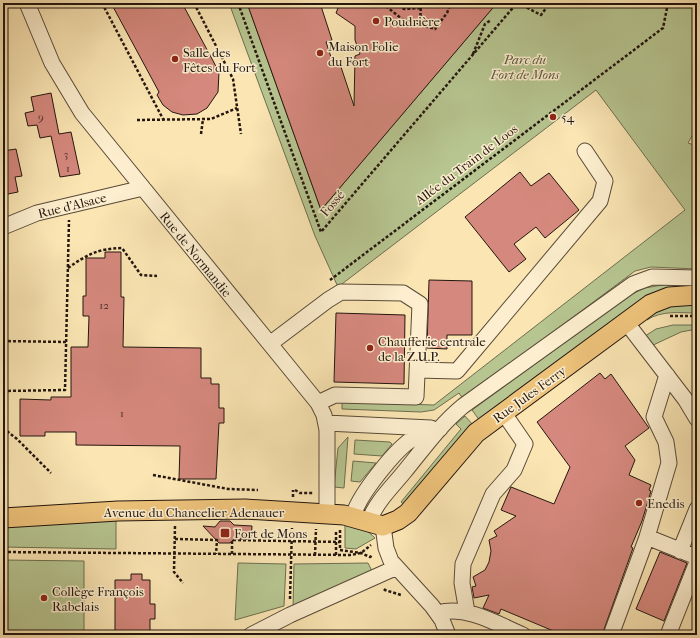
<svg xmlns="http://www.w3.org/2000/svg" width="700" height="638" font-family="'IM FELL French Canon',serif">
	<style>
		.green { fill: #b7c691; stroke: #6d6e50 }
		.building { fill: #d5887d; stroke: #23160f }
		.lines { fill: none; stroke-linecap: round; stroke-linejoin: round }
		.minor-casing { stroke: #594a38; stroke-width: 17 }
		.major-casing { stroke: #23160f; stroke-width: 21 }
		.path { stroke: #23160f; stroke-width: 2.5; stroke-dasharray: 3 2; stroke-linecap: butt }
		.minor { stroke: #fceece; stroke-width: 15 }
		.major { stroke: #edc27a; stroke-width: 19 }
		.poi-dot { fill: #8f2418; stroke: #fceece; stroke-width: 1.5 }
		.labels { text-anchor: middle; stroke-width: 3; stroke-linejoin: round; paint-order: stroke }
		.number-label { font-size: 11px; fill: #50322a }
		.poi-label { font-size: 13px; fill: #23160f; stroke: #fceece; text-anchor: start }
		.park-label { font-size: 13px; font-style: italic; fill: #57543c; stroke: #fceece }
		.street-label { font-size: 13px; fill: #23160f; stroke: #fceece }
	</style>
	<rect width="100%" height="100%" fill="#fae5b3"/>
	<filter id="stains"><feTurbulence type="fractalNoise" baseFrequency=".005" numOctaves="4"/><feColorMatrix values="0 0 0 0 .2 0 0 0 0 .09 0 0 0 0 .02 0 0 0 .5 -.17"/></filter>
	<radialGradient id="worn" r=".72"><stop offset=".6" stop-color="#630" stop-opacity="0"/><stop offset="1" stop-color="#630" stop-opacity=".3"/></radialGradient>
	<path class="green" d="M229,3H247L321,210L497,3H697V127L688,143L697,146V269L651,267L635,271L463,399L459,393L434,410L421,412L342,409V402L434,405L685,210L596,90L338,287L315,236Z
		M668,284H697V288H670L655,293L480,421L472,410L630,295L645,288Z
		M697,302V313C680,313 662,310 647,320L645,316L659,308Z
		M673,325H697V329L681,332L649,347L642,338L656,329Z
		M465,416L473,425L405,505L401,502L461,429L456,424Z
		M348,437L344,488L334,487L338,448Z
		M355,440L390,442L392,444L382,456L354,454Z
		M353,461L376,463L360,482L351,481Z
		M116,520V549L3,547V524Z
		M345,521L361,525L375,538L356,549L345,548Z
		M3,560L84,561V635H3Z
		M238,563L286,564L284,606L235,620Z
		M368,563L373,573L293,609L294,564Z"/>
	<path class="building" d="M111,3H182L219,72L218,92L207,108L197,114L183,115L172,112L163,105L157,95L159,92Z
		M247,3H320L332,40L326,42L333,63L339,61L354,106L355,56L360,54L355,40V26L336,13L340,3H497L321,210Z
		M51,93L59,134L71,132L80,174L60,177L51,136L40,138L37,125L28,126L25,113L34,111L31,97Z
		M16,149L22,176L15,177L18,192L3,195V151Z
		M520,172L531,186L549,173L579,210L545,238L536,227L514,244L526,259L509,272L465,217Z
		M105,252H121V297H124L123,347L201,348V378H211V384H219V408H224V423H219L216,479H179L180,446L76,445V432H45V436H20V399L51,400V397H71V347H88L89,316H83V296H86V258H105Z
		M429,280L472,281V335H447V349L427,348Z
		M336,313L405,315L404,384L334,382Z
		M600,373L605,379L611,374L649,428L625,446L635,460L629,475L651,485L649,490L651,491L642,521L631,547L633,548L602,635H563L501,609L499,614L483,608L489,595L474,598L472,587L476,586L473,577L485,570L489,562L491,551L489,540L497,536L494,531L516,516L501,510L511,487L554,504L570,467L537,422Z
		M220,521H230L234,525L252,526L251,539H234L230,543H219L203,526L215,527Z
		M660,552L687,563L664,621L636,609Z
		M131,574H142V580H150V604H155V619H150V635H115V580H131Z"/>
	<g class="lines">
		<defs>
			<path id="minor" d="M27,3L52,63L82,113L318,403L324,415L327,430V513
				M3,227L37,213L143,188
				M626,322L685,399L697,419
				M271,343L328,300L341,292L403,293L420,304L416,397L335,395L318,403
				M417,370L457,371L600,201L605,181L585,151
				M326,423L431,428
				M353,517C357,497 397,447 414,438C422,433 431,431 440,429
				M369,521C376,502 392,487 405,471C423,449 440,425 463,406L633,284L652,277L697,278
				M383,526L386,548L391,561L432,606L442,620L448,635
				M647,537L697,557
				M680,551L697,509
				M467,612L462,583L463,564L493,494L514,470L525,444L503,412
				M438,613C467,605 497,624 523,635
				M251,635L290,615L395,568
				M611,635L647,537L669,463L666,442L654,417L667,375
				M668,635L697,562"/>
			<path id="major" d="M3,518L118,511L245,509L344,515L383,526L398,520L408,513L476,433L651,304L669,297L697,295"/>
		</defs>
		<use href="#minor" class="minor-casing"/>
		<use href="#major" class="major-casing"/>
		<path class="path" d="M102,3L163,119
			M194,3L233,79L241,134
			M238,3L321,232L517,3
			M382,3L402,19L435,29L447,13L451,3
			M394,3L404,9L421,8
			M414,3L420,8
			M518,3L541,15L550,3
			M420,26L421,3
			M473,54L485,24L491,20
			M137,120L211,119L237,108
			M201,134L203,119
			M68,268C88,254 97,249 122,248L141,275L157,276
			M330,280L663,28L668,3
			M670,316H697
			M3,341L66,342
			M3,391L65,390L69,220
			M3,428L17,439L51,473
			M153,475L228,489L258,490
			M295,490L300,493H314
			M293,497V490
			M175,526L174,572L183,583
			M340,530V550L361,553L370,557L373,555
			M175,539L217,540L216,554
			M3,552L351,555L361,553L371,545
			M232,554V540L340,542
			M315,555L316,529
			M336,555V531
			M384,589L385,590L401,595
			M290,599L292,528"/>
		<use href="#minor" class="minor"/>
		<use href="#major" class="major"/>
	</g>
	<g class="poi-dot">
		<circle cx="376" cy="21" r="4"/>
		<circle cx="320" cy="53" r="4"/>
		<circle cx="175" cy="59" r="4"/>
		<circle cx="553" cy="117" r="4"/>
		<circle cx="370" cy="348" r="4"/>
		<circle cx="639" cy="503" r="4"/>
		<rect x="220" y="528" width="10" height="10" rx="2"/>
		<circle cx="44" cy="598" r="4"/>
	</g>
	<g class="labels">
		<g class="number-label">
			<text x="41" y="121">9</text>
			<text x="66" y="158">3</text>
			<text x="68" y="172">1</text>
			<text x="104" y="309">12</text>
			<text x="122" y="417">1</text>
		</g>
		<g class="poi-label">
			<text x="384" y="26">Poudrière</text>
			<text x="328" y="51">Maison Folie<tspan x="328" dy="15">du Fort</tspan></text>
			<text x="183" y="57">Salle des<tspan x="183" dy="15">Fêtes du Fort</tspan></text>
			<text x="561" y="122">54</text>
			<text x="378" y="346">Chaufferie centrale<tspan x="378" dy="15">de la Z.U.P.</tspan></text>
			<text x="647" y="508">Enedis</text>
			<text x="234" y="538">Fort de Mons</text>
			<text x="52" y="596">Collège François<tspan x="52" dy="15">Rabelais</tspan></text>
		</g>
		<g class="park-label">
			<text x="525" y="64">Parc du<tspan x="525" dy="15">Fort de Mons</tspan></text>
		</g>
		<g class="street-label">
			<text transform="translate(466 164) rotate(-37)" y="5">Allée du Train de Loos</text>
			<text transform="translate(332 203) rotate(-49)" y="5">Fossé</text>
			<text transform="translate(72 205) rotate(-14)" y="5">Rue d'Alsace</text>
			<text transform="translate(196 254) rotate(51)" y="5">Rue de Normandie</text>
			<text transform="translate(529 394) rotate(-36)" y="5">Rue Jules Ferry</text>
			<text x="194" y="517">Avenue du Chancelier Adenauer</text>
		</g>
	</g>
	<rect width="700" height="638" fill="none" stroke="#fae5b3" stroke-width="16"/>
	<rect x="4" y="4" width="692" height="630" fill="none" stroke="#23160f" stroke-width="2"/>
	<rect x="8" y="8" width="684" height="622" fill="none" stroke="#23160f"/>
	<rect width="100%" height="100%" filter="url(#stains)"/>
	<rect width="100%" height="100%" fill="url(#worn)"/>
</svg>
